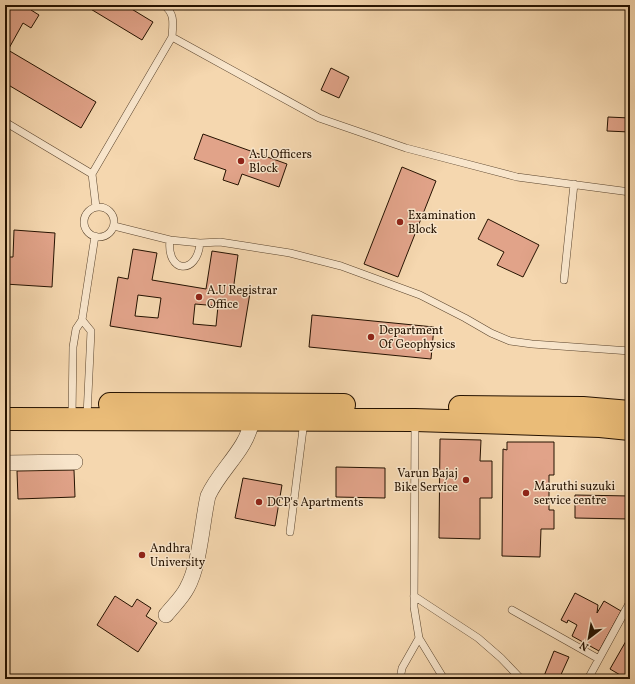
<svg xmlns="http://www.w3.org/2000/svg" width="635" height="684" font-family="Vollkorn,serif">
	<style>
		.building { fill: #e1a389; stroke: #251200; fill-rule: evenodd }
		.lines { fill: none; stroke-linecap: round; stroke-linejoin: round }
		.service-casing { stroke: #59432c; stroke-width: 8 }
		.minor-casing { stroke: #59432c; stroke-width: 16 }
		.primary-casing { stroke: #251200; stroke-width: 24 }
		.service { stroke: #f8e5cb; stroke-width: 7 }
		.minor { stroke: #f8e5cb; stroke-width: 15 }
		.primary { stroke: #eabc78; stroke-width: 22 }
		.poi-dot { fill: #8f2418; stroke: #f8e5cb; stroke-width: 1.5 }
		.labels { text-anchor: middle; stroke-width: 3; stroke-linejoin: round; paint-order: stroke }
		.poi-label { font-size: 12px; fill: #251200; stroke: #f8e5cb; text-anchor: start }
	</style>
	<rect width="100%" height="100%" fill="#f5d7af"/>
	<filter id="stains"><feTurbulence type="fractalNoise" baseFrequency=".005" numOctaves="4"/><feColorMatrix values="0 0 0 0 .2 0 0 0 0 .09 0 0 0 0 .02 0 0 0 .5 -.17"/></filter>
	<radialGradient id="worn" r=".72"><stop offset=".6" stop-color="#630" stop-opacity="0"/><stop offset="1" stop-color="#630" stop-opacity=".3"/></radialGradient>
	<path class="building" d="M5,5H34L31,10L39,15L31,28L23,23L8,50L96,102L81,128L5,83Z
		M84,5H125L153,22L142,40Z
		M331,68L349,77L339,98L321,90Z
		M608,117L630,118V132L607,131Z
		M203,134L287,164L279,187L242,174L238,185L223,180L226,170L194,159Z
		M402,167L436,181L398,277L364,264Z
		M488,219L539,245L523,277L497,265L504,252L478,239Z
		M14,230L55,233L52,287L5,284V257H13Z
		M133,249L157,253L152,280L206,289L212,251L238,255L233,291L250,293L241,347L110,326L118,277L128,279ZM138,295L161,298L158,318L135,316ZM195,304L218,306L216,326L193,324Z
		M312,315L434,327L431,359L309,347Z
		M440,439L481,440L480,461H492V498H480V539L439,538Z
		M507,442H554V475H549V510H554V529H541L540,557L502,556L503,449L507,450Z
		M336,467L385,468V498L336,497Z
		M74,470L75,497L18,499L17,471Z
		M243,478L282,485L275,526L235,518Z
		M575,495L630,496V519L575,518Z
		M575,593L598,605L597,613L604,601L621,611L599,651L572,636L577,625L568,620L567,623L561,620Z
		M115,596L132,607L137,599L151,608L146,616L157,623L138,652L97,625Z
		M630,634V677L627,679L610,669Z
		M554,651L569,657L559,679H551L544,676Z"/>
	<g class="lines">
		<defs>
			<path id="service" d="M164,5C175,14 173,23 172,37L319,118L406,148L517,177L630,192
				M5,122L92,174
				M84 222a15 15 0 1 1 30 0a15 15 0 1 1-30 0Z
				M96,207L92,174L172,37
				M114,226L170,240
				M200,243C197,276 166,273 170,240L200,243L220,242L290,253L341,266L420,295L465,318L491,333L510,341L532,344L630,351
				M564,280L574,184
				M82,320L91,331L87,416
				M72,417L73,347L76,329L82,320L95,236
				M415,423L414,607L419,638L444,679
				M290,532L304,421
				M414,596L478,638L501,658L521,679
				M512,610L599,659
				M400,679L402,668L419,638
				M588,679L630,602"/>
			<path id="minor" d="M5,463L75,462
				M166,615C173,606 182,598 187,588C200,565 202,522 208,496C220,469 247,450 252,420"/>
			<path id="primary" d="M110,404L344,405
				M460,407L583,408L630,412
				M5,419L415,420L600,426L630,429"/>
		</defs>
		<use href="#service" class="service-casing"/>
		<use href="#minor" class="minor-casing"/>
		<use href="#primary" class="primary-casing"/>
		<use href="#service" class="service"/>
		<use href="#minor" class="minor"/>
		<use href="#primary" class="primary"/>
	</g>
	<g class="poi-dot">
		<circle cx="241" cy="161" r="4"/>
		<circle cx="400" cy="222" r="4"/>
		<circle cx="199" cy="297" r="4"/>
		<circle cx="371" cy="337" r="4"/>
		<circle cx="466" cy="480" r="4"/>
		<circle cx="526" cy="493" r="4"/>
		<circle cx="259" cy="502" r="4"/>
		<circle cx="142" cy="555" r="4"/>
	</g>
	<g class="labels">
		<g class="poi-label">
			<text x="249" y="158">A.U Officers<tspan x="249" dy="14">Block</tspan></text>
			<text x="408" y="219">Examination<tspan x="408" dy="14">Block</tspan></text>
			<text x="207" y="294">A.U Registrar<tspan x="207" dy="14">Office</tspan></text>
			<text x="379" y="334">Department<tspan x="379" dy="14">Of Geophysics</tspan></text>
			<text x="458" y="477" text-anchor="end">Varun Bajaj<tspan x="458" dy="14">Bike Service</tspan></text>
			<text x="534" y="490">Maruthi suzuki<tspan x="534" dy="14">service centre</tspan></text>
			<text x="267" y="506">DCP's Apartments</text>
			<text x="150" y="552">Andhra<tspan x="150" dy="14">University</tspan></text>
		</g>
	</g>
	<rect width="635" height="684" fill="none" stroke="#f5d7af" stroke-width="20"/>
	<rect x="6" y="6" width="623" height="672" fill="none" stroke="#251200" stroke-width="2"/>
	<rect x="10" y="10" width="615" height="664" fill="none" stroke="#251200"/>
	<g transform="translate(589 638) rotate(211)" stroke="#f8e5cb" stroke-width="3" paint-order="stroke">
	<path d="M0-3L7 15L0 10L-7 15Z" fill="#251200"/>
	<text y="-6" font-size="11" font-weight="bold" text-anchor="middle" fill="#251200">N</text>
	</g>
	<rect width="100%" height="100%" filter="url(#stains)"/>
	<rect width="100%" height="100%" fill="url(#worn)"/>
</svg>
